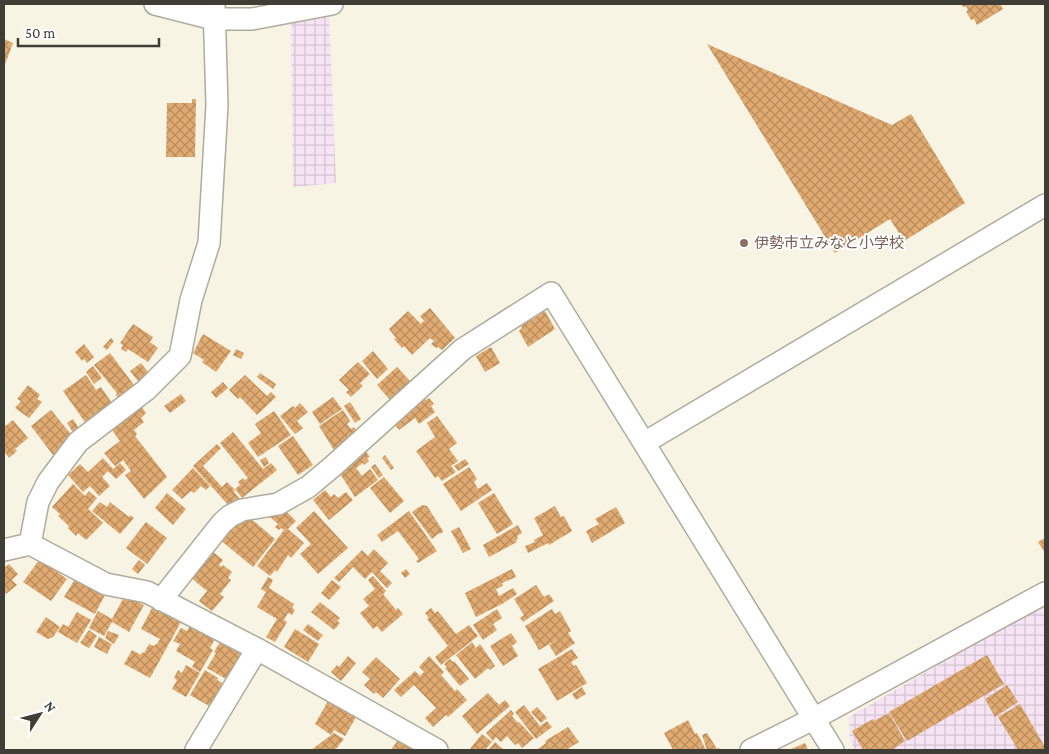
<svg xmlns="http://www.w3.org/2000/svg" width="1049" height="754" font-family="'Crimson Pro','Noto Sans JP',serif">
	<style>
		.industrial { fill: url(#industrial-grid) }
		.building { fill: url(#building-cross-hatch) }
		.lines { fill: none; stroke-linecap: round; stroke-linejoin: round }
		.street-casing { stroke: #afac9d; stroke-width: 24 }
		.street { stroke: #fff; stroke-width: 21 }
		.education-dot { fill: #8d6e63; stroke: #fff; stroke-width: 2 }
		.labels { text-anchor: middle; stroke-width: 4; stroke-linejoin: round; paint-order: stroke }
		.education-label { font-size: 15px; fill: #785e54; stroke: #fff; text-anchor: start }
	</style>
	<defs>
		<pattern id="industrial-grid" width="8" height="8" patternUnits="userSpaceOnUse" patternTransform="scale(1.25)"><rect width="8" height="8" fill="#f6e3f3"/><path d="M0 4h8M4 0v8" fill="none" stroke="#d4c4d1"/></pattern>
		<pattern id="building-cross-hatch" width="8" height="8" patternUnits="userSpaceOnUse" patternTransform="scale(1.25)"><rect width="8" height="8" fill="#e1aa70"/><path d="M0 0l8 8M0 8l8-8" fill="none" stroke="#b88c5d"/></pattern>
	</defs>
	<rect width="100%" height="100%" fill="#f7f4e4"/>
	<path class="industrial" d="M329,13L336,183L293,187L291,16Z
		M1045,603V750H856L850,741L849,717Z"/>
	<path class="building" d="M961,4H1000L1003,9L977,25L974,19L971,20L966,11L968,10L966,6L963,7Z
		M4,39L13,43L4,67Z
		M707,44L892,125L911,114L965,203L904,241L890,219L835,253Z
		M192,99H196L195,157H166L167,103H192Z
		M430,308L455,338L442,350L438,347L436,348L431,344L434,341L430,338L412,355L404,346L402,348L394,339L396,338L389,329L408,311L421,324L424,321L420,316Z
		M545,311L555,329L528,347L519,331L522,328L521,326Z
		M133,324L153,337L150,342L158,348L148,362L128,349L126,352L121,349L123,345L120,343Z
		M203,334L231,351L216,372L202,362L204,360L193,353Z
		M111,338L114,341L107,350L103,347Z
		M84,344L94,357L87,363L84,359L82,361L75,352Z
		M491,347L500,363L485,372L476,356Z
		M236,349L244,353L241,359L233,355Z
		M373,351L388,369L377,379L362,361Z
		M110,353L137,389L121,401L116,395L117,393L94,365Z
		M358,362L370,374L360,383L363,386L351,397L346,392L349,390L339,380Z
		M141,363L152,377L141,385L130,371Z
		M93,366L102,378L94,384L86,372Z
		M397,367L410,381L407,383L409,386L391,401L377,385Z
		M260,373L276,384L273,389L257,377Z
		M86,375L96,390L101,387L112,403L87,425L63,391Z
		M245,375L267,396L271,392L276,397L257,415L240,397L238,399L229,390Z
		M223,382L228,388L216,398L211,392Z
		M28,385L40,395L37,399L42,402L29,418L15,408L21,401L17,399Z
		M181,394L186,401L170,413L164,406Z
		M333,397L342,409L320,424L312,412Z
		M424,398L426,400L429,398L434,404L431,406L435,412L419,424L415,418L399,430L392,421Z
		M137,400L146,413L141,418L144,422L134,430L137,434L135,436L167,477L144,499L125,475L131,471L123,460L115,466L104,453L120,441L107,423Z
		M350,402L361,419L355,423L344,406Z
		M300,403L308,412L297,421L303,428L295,434L280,416L293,406L295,408Z
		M51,410L74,438L53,455L31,426Z
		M343,410L350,421L347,424L351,429L354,427L359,433L334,450L319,426Z
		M274,411L291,435L258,457L248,443L261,433L255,424Z
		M437,416L457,443L449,449L458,461L451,466L456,472L442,481L438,476L435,478L416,451L435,437L427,423Z
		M73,419L80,430L74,434L67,423Z
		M13,420L28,438L15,449L17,451L9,458L4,451V427Z
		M233,432L263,469L271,463L277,470L242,498L235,489L240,485L238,482L243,478L245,480L248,478L220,443Z
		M293,436L313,465L298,475L278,446Z
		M217,444L221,448L203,466L222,487L227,482L235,490L234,492L240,499L230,507L193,466Z
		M362,446L370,457L367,458L369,461L364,465L363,463L356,468L362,476L370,469L378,480L355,497L335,466Z
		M385,455L394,468L391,470L382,458Z
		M266,457L269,463L264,467L260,460Z
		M103,458L113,469L120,463L126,470L116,479L108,471L102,477L110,486L99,496L90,486L83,492L68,475L80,464L88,472Z
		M465,459L469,464L458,471L454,466Z
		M375,464L383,475L379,478L371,467Z
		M469,467L477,479L474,482L478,489L487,483L492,490L461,511L443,484Z
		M193,468L210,486L206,490L201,486L194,493L191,491L182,499L172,490Z
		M384,477L404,501L390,513L370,488Z
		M73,484L85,496L89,491L97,498L88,509L103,523L86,540L78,533L76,536L68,528L69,526L58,516L60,514L52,507Z
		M325,490L331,497L334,494L338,498L346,492L353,500L329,520L313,500Z
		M167,493L186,509L173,525L155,508Z
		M494,493L513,524L497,534L478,503Z
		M100,502L107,507L110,502L129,517L130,515L134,518L120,534L92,511Z
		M280,505L296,521L288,529L304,543L291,558L288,555L277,572L275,570L270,576L257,566L284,530L281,528L279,530L275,527L278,524L270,517Z
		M422,505L427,506L443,531L442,533L438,534L432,539L412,512Z
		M555,506L561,517L564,516L572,531L549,545L548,543L528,553L525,546L535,542L534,540L543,535L534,518Z
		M616,507L625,523L592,543L586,531L599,524L595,519Z
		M314,511L348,548L318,574L300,554L311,544L296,528Z
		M409,511L437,551L418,563L416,561L419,559L398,531L382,542L377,535Z
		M242,513L250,520V518L275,539L253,567L219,539Z
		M146,522L167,538L147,564L126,548Z
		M518,525L522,533L517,536L518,539L516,540L517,542L489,557L483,545Z
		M459,527L471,549L463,553L451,531Z
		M1045,538V553L1038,542Z
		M206,546L223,560L219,565L222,567L223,565L232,572L228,578L231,580L220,594L224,597L212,611L199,601L207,591L185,573Z
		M374,549L388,563L380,571L392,583L387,588L372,572L365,579L353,567L339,582L334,578L362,550L368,556Z
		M40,559L67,579L51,601L23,582Z
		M139,560L145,565L138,574L132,569Z
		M9,564L18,574L12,580L17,585L6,594L4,591V568Z
		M406,569L410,574L405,578L401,573Z
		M512,569L516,577L502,583L503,586L496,589L499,596L513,588L517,594L502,604L476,617L465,593Z
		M373,576L386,591L383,594L396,610L398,608L403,614L382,632L377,626L373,629L360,613L369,606L363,599L375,589L368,580Z
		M268,577L273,580L269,588L294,604L292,608L295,610L292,615L288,613L284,620L287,622L275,642L266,637L277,619L257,607L266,592L261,589Z
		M75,579L105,595L95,614L64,597Z
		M332,580L341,587L329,600L321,593Z
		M536,585L544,597L549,594L554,601L523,622L520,618L524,615L514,599Z
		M125,595L144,605L129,632L112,622L104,636L89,628L98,611L112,619Z
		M320,602L340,618L337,621L340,623L334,630L311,612Z
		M153,606L182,620L150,678L124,664L132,650L141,655L142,652L144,653L149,644L154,646L156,644H157L160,639L141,629Z
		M431,608L435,613L438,611L456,634L469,625L478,636L441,665L435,657L448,646L427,619L429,618L425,613Z
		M497,609L502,618L493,624L497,630L483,640L473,625Z
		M552,609L555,614L560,611L571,631L568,633L575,643L556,656L549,645L558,639L539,650L525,626Z
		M77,612L91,620L77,643L58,632L63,624L68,627Z
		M46,617L60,627L53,637L48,639L36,632Z
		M308,624L323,635L318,641L303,630Z
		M190,626L198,631L199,629L215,639L210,648L213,650L200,672L192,667L195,662L176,651L180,644L173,641L181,628L187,631Z
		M295,629L319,644L308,662L284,647Z
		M89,630L97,636L89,648L80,643Z
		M108,631L119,635L114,644L105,638Z
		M511,633L517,642L512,646L518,656L503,666L490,646Z
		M99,637L112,644L107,654L94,647Z
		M221,640L247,656L231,682L207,668L216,653L214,652Z
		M472,642L476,648L480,644L495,666L490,670L488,668L475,679L456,655Z
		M572,649L578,658L571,662L574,666L576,665L587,683L557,701L538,669Z
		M987,655L1004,684L907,741L889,712Z
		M348,656L356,663L341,681L331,672L337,665L339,667Z
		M429,656L444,672L441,675L455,691L457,689L467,700L448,717L446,715L433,727L425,718L436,708L414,685L401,697L394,690L415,671L420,676L424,672L419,667Z
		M376,657L400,679L383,698L376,692L374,694L364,685L370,679L362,672Z
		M450,659L453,662L454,661L469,679L460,686L445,668L447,667L444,664Z
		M186,665L200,673L186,697L172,689L177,680L174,678L178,670L182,673Z
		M205,670L218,678L217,680L226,685L217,701L213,699L209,706L190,695Z
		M1007,685L1018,702L995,717L985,699Z
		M582,687L586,694L576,700L572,694Z
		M488,693L499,705L505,700L510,706L477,734L462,716Z
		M328,701L358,714L345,736L334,730L331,735L315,724Z
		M1020,704L1045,747V750L1015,749L1017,748L998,717Z
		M524,705L540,726L547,721L552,727L536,739L515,712Z
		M537,707L547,718L541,723L531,712Z
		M511,710L514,714L512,716L518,723L519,722L534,738L522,748L518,743L515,745L507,736L501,742L496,737L493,741L486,733Z
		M889,713L905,741L892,750H863L852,731L873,719L874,721Z
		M688,720L695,734L697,733L706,750H673L664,733Z
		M568,727L579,742L566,750H539L538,749L546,743L545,741Z
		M334,733L344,739L335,750H311Z
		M707,733L717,749L719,748L720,750H707L702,735Z
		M482,734L492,742L485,750H469Z
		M398,740L416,750H391Z
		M495,742L504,750H488Z
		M805,743L808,750H789Z"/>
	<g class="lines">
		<defs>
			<path id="street" d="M155,4L214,19H252L332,4
				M644,443L833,750
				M30,544L38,502L48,482L78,442L146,390L180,356L191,300L209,243L217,105L214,4
				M4,550L30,544L106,584L147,592L257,649L437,750
				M161,600L222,523L230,516L242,510L278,504L308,487L332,467L463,349L551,293L644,443L1045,205
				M196,750L257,649
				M751,750L815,718L1045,593"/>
		</defs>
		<use href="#street" class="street-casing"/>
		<use href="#street" class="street"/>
	</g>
	<circle class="education-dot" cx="744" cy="243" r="5"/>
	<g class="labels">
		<g class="education-label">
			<text x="754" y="248">伊勢市立みなと小学校</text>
		</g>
	</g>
	<rect width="1049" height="754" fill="none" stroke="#3e3d36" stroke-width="10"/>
	<g transform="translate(40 714) rotate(54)" stroke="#ffffff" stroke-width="4" paint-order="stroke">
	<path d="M0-4L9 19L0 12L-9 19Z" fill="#3e3d36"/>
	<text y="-8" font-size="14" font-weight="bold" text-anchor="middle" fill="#3e3d36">N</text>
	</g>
	<path d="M18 38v8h141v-8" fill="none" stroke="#3e3d36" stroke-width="2.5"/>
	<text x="25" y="38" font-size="15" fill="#3e3d36" stroke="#ffffff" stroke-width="4" paint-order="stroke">50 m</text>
</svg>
